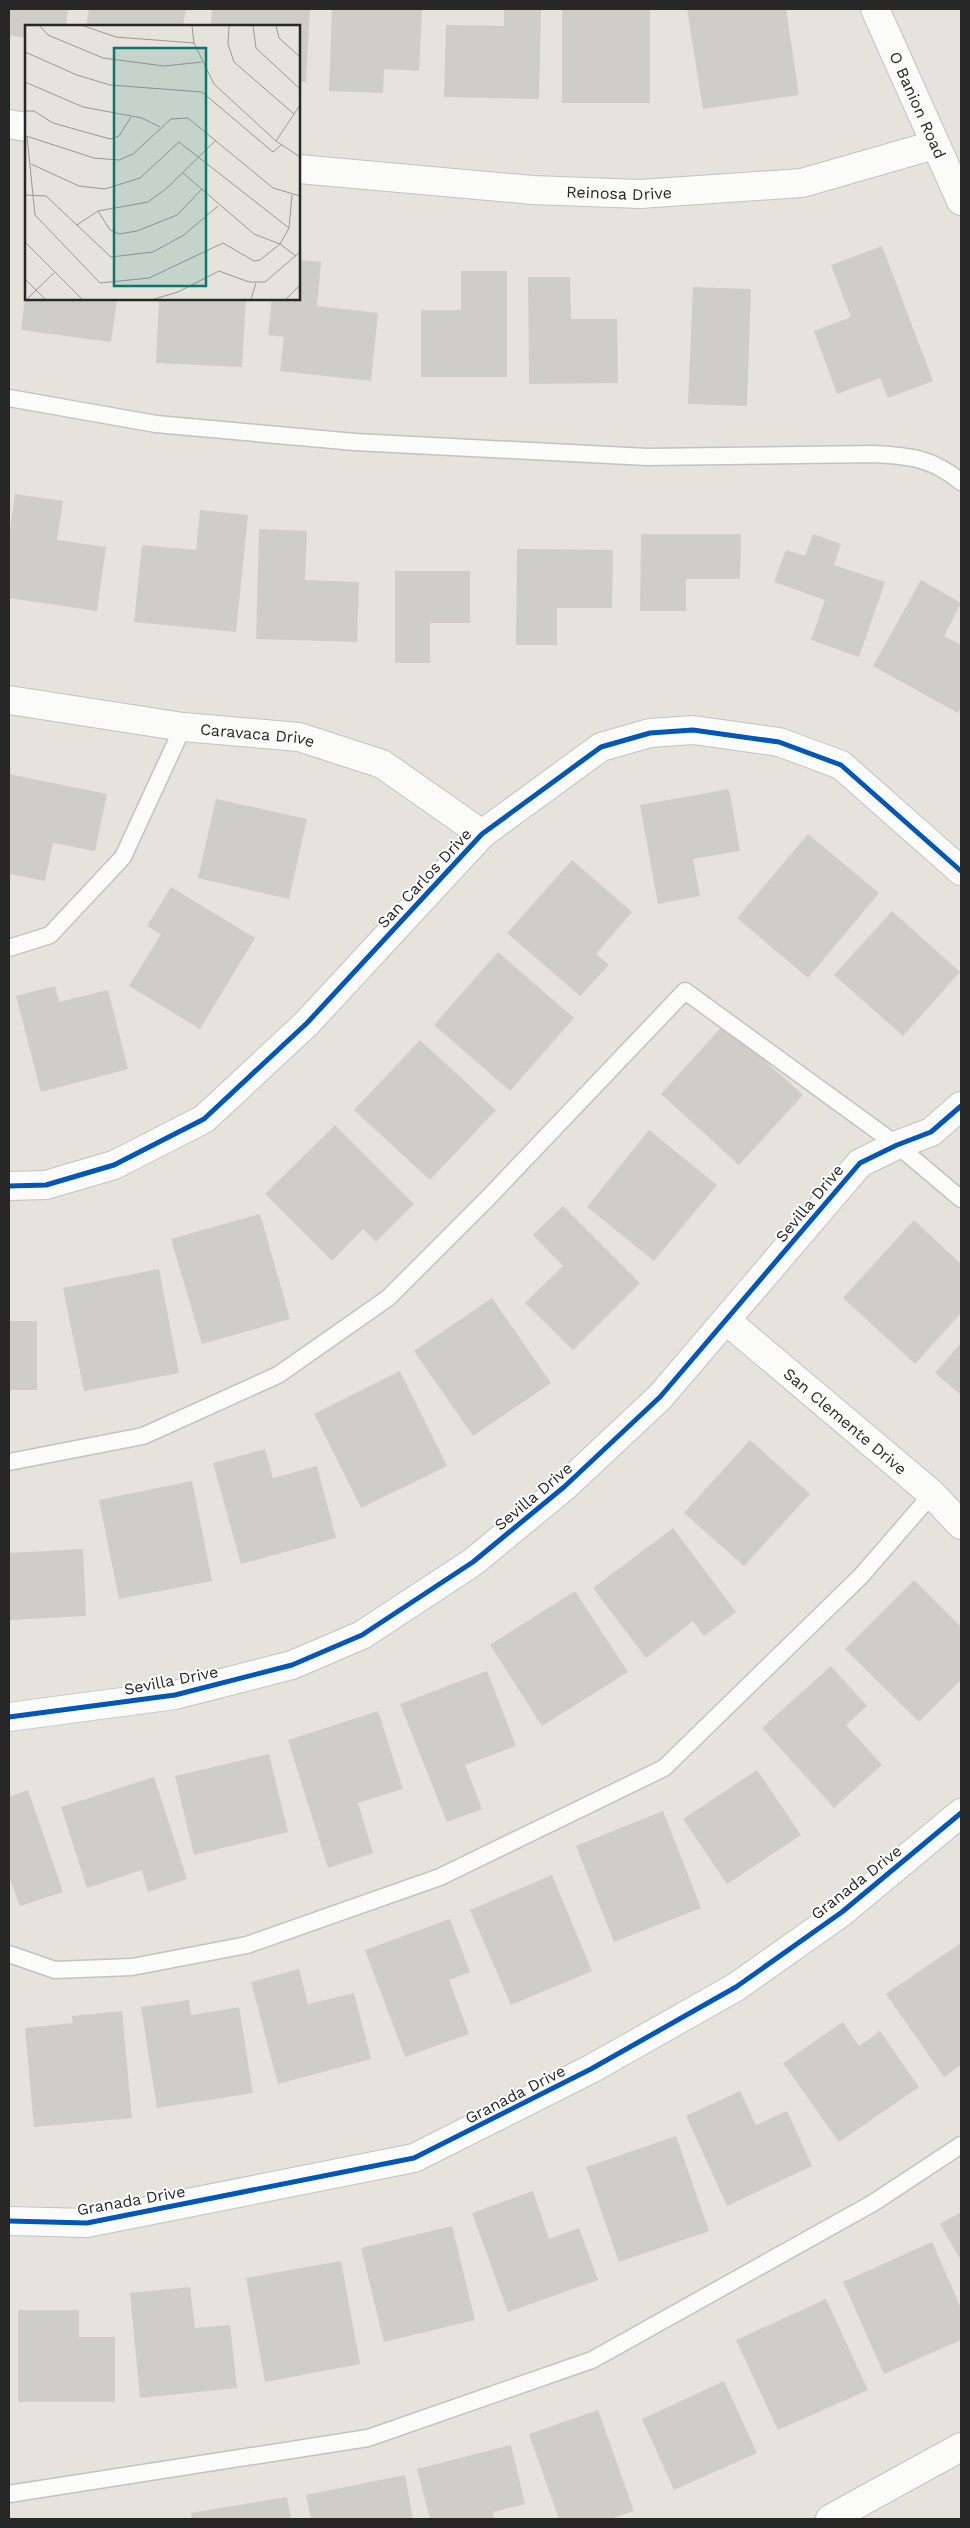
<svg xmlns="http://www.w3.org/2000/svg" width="970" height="2528" font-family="'Work Sans',sans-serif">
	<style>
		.building { fill: #cecdc8 }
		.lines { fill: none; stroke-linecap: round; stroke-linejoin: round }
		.lane-casing { stroke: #c3c2c2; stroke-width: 19 }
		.street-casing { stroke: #c3c2c2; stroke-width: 30 }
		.secondary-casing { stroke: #c3c2c2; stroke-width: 30 }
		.lane { stroke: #fbfbfa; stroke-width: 16 }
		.street { stroke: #fbfbfa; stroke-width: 28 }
		.secondary { stroke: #fbfbfa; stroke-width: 28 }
		.cycleway-casing { stroke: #fff; stroke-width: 8 }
		.cycleway { stroke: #0057b8; stroke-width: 5 }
		.labels { text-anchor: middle; stroke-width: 4; stroke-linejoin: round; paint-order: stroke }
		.street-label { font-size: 16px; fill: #272727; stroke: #fff }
		.inset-road { fill: none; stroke: #9a9894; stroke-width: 1 }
		.view { fill: #0f766e; fill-opacity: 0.15; stroke: #0f766e; stroke-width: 2.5 }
		.inset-edge { fill: none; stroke: #272727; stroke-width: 2.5 }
	</style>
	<rect width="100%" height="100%" fill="#e6e3dc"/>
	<path class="building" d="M9,9H68L66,26H26V38L9,35Z
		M89,9H186L183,26H86Z
		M212,9H310L306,82H299V26H211Z
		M332,9H422L419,71L384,69L383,93L329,91Z
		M504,9H541L539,99L444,97L446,25L504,26Z
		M562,9H650V103H562Z
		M687,9H786L799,95L703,109Z
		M882,246L933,381L888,398L880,378L837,394L814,331L851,317L831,265Z
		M299,260L321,262L317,306L378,313L371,381L280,371L284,337L268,335L272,299H299Z
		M461,271H507V377H421V310H461Z
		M528,277H570L571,319H617L618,383L529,384Z
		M693,287L751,289L747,406L688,404Z
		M25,299H117L111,342L21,330Z
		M159,299H246L242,367L156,363Z
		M15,494L63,501L57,540L106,547L97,611L9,598V538Z
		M200,510L248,515L236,632L134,622L142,545L196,550Z
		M259,529L307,531L305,580L359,582L357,642L256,639Z
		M641,534H741L740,579H686V611H640Z
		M813,534L841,544L834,565L885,582L859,657L811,640L825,600L774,582L786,550L805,556Z
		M517,549L613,550L612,608H557V645H516Z
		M395,571H470V623H430V663H395Z
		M921,580L961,603L944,636L961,645V707L958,713L873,666Z
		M9,774L107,794L95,851L53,843L45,881L9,874Z
		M729,789L740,851L693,859L700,896L658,904L640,805Z
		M216,799L307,819L289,899L198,878Z
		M808,834L879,893L808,978L737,918Z
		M572,860L632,912L596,954L609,965L580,996L507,933Z
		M171,887L255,938L200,1029L129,986L161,934L147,926Z
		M892,911L960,972L903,1036L834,975Z
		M498,952L574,1018L510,1091L434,1025Z
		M55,986L59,1002L108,990L128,1069L41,1092L16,996Z
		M724,1024L803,1095L739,1165L661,1094Z
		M420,1040L496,1110L430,1180L354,1110Z
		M335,1125L414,1204L376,1242L363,1229L332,1261L265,1194Z
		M649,1130L717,1185L654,1261L587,1207Z
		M563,1206L640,1283L573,1350L525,1303L563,1266L533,1235Z
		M260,1214L290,1319L202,1344L171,1239Z
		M914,1220L961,1264V1313L915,1364L843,1298Z
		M159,1269L179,1373L84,1391L63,1288Z
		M492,1298L551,1383L473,1436L414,1351Z
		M9,1321H37V1390H9Z
		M961,1343V1395L935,1373Z
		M400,1371L447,1466L361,1508L314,1414Z
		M750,1440L810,1494L744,1566L684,1513Z
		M265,1449L273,1478L317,1466L336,1538L241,1564L213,1463Z
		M192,1481L212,1581L119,1599L99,1500Z
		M673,1528L736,1612L704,1636L693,1621L646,1658L593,1588Z
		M83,1549L86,1616L9,1620V1553Z
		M914,1580L961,1627V1680L919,1722L845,1649Z
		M575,1591L628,1672L542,1726L490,1645Z
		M831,1666L867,1706L846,1725L882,1765L834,1808L762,1728Z
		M487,1671L516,1746L465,1765L482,1809L447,1822L400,1704Z
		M378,1711L403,1789L358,1803L373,1853L328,1868L288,1740Z
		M269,1754L288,1832L194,1855L175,1776Z
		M757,1770L801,1835L727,1884L683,1819Z
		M154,1777L187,1879L148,1892L142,1870L87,1888L61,1807Z
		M28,1790L63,1892L20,1906L9,1876V1797Z
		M663,1811L701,1908L614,1942L576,1846Z
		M552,1875L592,1971L511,2005L470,1910Z
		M450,1919L470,1972L449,1980L469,2034L405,2057L365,1950Z
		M961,1943V2065L944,2077L886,1994Z
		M299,1969L308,2004L354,1993L371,2059L278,2084L251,1982Z
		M189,2000L191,2015L239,2007L253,2093L157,2108L141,2007Z
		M122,2011L132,2118L34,2127L25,2028L73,2023L72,2016Z
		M843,2022L859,2046L880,2031L919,2087L839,2142L783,2063Z
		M740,2091L756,2125L787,2111L812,2166L727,2206L686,2116Z
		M676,2136L709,2231L619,2262L586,2167Z
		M533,2191L549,2239L579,2228L598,2280L508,2312L472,2213Z
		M961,2212V2261L940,2224Z
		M452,2226L475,2320L384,2342L361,2248Z
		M932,2242L961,2308V2340L884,2374L843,2282Z
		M341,2261L360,2364L265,2382L246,2278Z
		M190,2287L195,2328L230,2325L237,2388L140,2398L130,2293Z
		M826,2299L868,2390L778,2430L736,2340Z
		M18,2310H79V2337H115V2402H18Z
		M724,2381L757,2453L674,2490L642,2419Z
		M598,2410L634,2511L610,2519H559L529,2434Z
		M511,2445L525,2504L493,2512L494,2519H430L417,2469Z
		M405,2475L413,2519H311L306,2495Z
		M287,2497L291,2519H192L191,2513Z"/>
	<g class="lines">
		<defs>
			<path id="lane" d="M9,398L156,424L355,442L647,457L874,454C911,456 932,458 961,482
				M9,948L50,935L123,857L183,727
				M9,1462L143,1436L278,1375L388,1298L487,1199L685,991L897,1145L961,1199
				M9,1954L55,1970L132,1967L247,1945L440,1877L664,1768L861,1576L932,1494
				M9,2494L368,2438L592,2360L873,2203L961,2145"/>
			<g id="street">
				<path d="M9,124L26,127"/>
				<path id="s1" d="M299,169L533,190L640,194L802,183L934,145"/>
				<path id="s2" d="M9,700L183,727L299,737L382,764L482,834"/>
				<path d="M9,1186L46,1185L114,1165L204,1119L307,1023L482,834L601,747L650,733L693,730L779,742L841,765L961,871"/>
				<path id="s3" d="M727,1321L932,1494L961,1525"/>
				<path d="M9,1717L175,1695L292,1665L362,1635L473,1562L564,1487L660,1397L860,1163L897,1145L931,1132L961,1106"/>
				<path d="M9,2221L87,2223L414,2158L591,2069L736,1987L842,1912L961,1813"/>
				<path d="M830,2519L961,2447"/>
			</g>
			<g id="secondary">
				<path id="s4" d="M875,9L961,201"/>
			</g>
		</defs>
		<use href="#lane" class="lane-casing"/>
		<use href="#street" class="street-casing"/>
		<use href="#secondary" class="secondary-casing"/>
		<use href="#lane" class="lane"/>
		<use href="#street" class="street"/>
		<use href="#secondary" class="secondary"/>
		<defs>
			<path id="cycleway" d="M9,1186L46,1185L114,1165L204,1119L307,1023L482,834L601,747L650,733L693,730L779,742L841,765L961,871
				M9,1717L175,1695L292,1665L362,1635L473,1562L564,1487L660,1397L860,1163L897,1145L931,1132L961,1106
				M9,2221L87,2223L414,2158L591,2069L736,1987L842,1912L961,1813"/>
		</defs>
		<use href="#cycleway" class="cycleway-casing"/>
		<use href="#cycleway" class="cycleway"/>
	</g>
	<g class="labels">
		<g class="street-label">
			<text dy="6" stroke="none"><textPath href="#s4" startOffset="105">O Banion Road</textPath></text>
			<text dy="6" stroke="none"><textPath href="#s1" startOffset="321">Reinosa Drive</textPath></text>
			<text dy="6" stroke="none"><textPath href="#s2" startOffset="251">Caravaca Drive</textPath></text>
			<text transform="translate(424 878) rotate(-47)" y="6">San Carlos Drive</text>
			<text transform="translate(809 1203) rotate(-50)" y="6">Sevilla Drive</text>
			<text dy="6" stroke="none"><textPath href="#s3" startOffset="155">San Clemente Drive</textPath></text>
			<text transform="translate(533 1496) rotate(-40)" y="6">Sevilla Drive</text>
			<text transform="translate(171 1680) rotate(-11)" y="6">Sevilla Drive</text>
			<text transform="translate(856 1882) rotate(-38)" y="6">Granada Drive</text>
			<text transform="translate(515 2094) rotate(-27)" y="6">Granada Drive</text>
			<text transform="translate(131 2200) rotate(-10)" y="6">Granada Drive</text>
		</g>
	</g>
	<g transform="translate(25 25)">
		<rect width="275" height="275" fill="#e6e3dc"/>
		<path class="inset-road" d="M15,1L23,10L78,33L139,41L177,37M59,1L91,12L169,18M167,1L169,18L189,59L251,116L275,132M204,1L203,19L209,37L269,89M228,1L231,23L275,64M251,1L254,13L275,32M0,27L52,50L85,60L177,67L248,127L256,120M0,57L58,82L117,93L135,102M0,82L1,86H9L28,98L85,114L94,111L106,92M1,111L69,133L94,135L108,129L146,94L163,93L248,163L275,171M2,111L10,190L75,258L124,253L198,218L229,236L235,235L255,219L264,203L267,170M251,116L275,80M6,139L54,161L80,164L115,153L154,117L264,203M158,148L229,209L255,219L271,231M0,170L21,171L86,232L128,227L159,210L193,181M73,186L85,205L94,209L112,206L152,190L177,164M52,200L73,186L123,177L142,163L191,115M0,217L57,274M0,254L20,274M2,274L29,248M129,274L153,267L194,246L224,257H240L275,227M226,274L231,258M261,274L275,260"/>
		<path class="view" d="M89,23H181V261H89Z"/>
		<rect width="275" height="275" class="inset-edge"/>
	</g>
	<rect width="970" height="2528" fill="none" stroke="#272727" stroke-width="20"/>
</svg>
